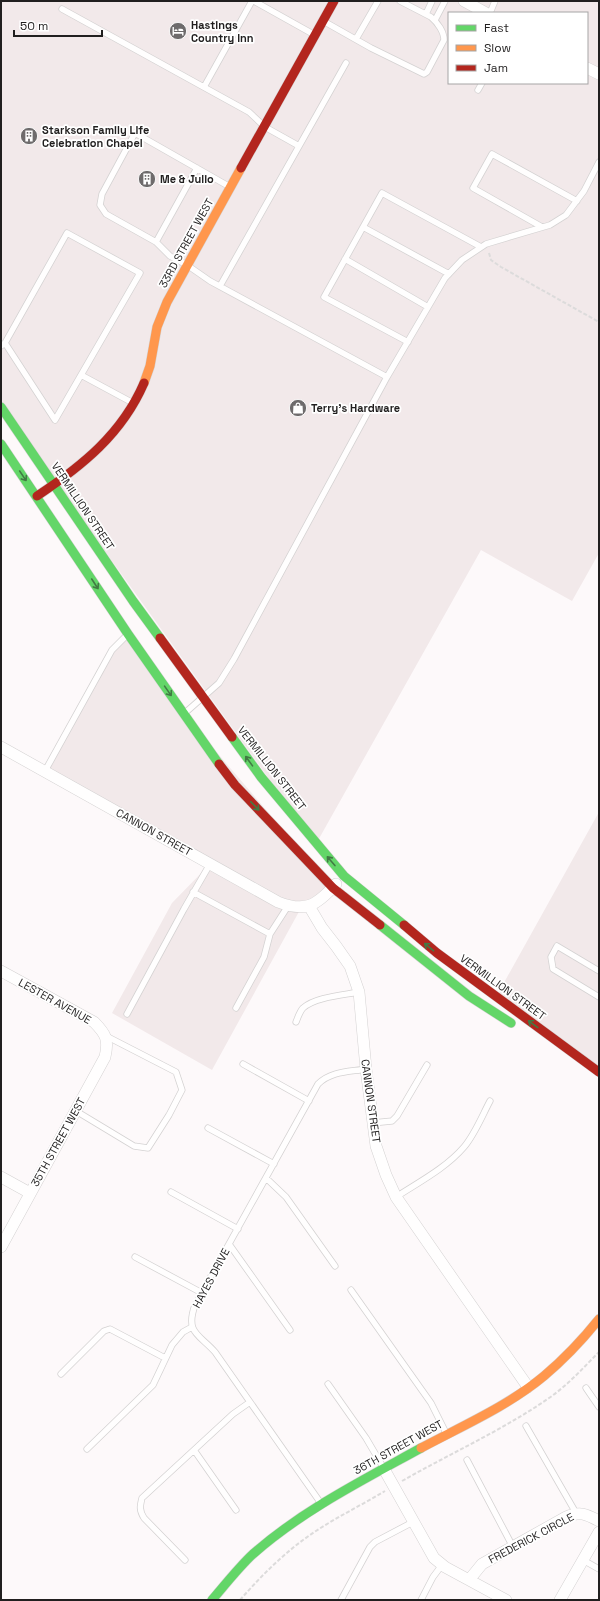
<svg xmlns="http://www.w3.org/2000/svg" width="600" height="1601" font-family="'Space Grotesk',sans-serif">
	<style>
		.built { fill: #f2e9ea; fill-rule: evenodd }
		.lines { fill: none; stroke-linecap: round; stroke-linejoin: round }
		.lane-casing { stroke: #d4d2d2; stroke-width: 7 }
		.street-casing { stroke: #d4d2d2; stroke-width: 12 }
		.fast-casing { stroke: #d4d2d2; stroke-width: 10 }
		.slow-casing { stroke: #d4d2d2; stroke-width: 10 }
		.jam-casing { stroke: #d4d2d2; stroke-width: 10 }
		.path { stroke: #dcdbdb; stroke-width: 2; stroke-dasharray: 4 2; stroke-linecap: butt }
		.lane { stroke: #fffefe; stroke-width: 5.5 }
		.street { stroke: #fffefe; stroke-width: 11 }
		.fast { stroke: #63d668; stroke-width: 9 }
		.slow { stroke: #ff974d; stroke-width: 9 }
		.jam { stroke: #b3261e; stroke-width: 9 }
		.oneway { stroke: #427a44 }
		.labels { text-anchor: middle; stroke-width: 3.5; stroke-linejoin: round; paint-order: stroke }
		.poi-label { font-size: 11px; font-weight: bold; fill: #211f1f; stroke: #fff; text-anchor: start }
		.street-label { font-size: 11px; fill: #211f1f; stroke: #fff }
	</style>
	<rect width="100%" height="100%" fill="#fdf9fa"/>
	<path class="built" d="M1,1H599V553L572,601L481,550L316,844L1,407ZM449,13H587V83H449Z
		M128,634L184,714L333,888L301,908L212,1070L112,1013L172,903L210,864L45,771L112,650Z
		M599,812V1072L496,997Z"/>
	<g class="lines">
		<defs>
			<path id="lane" d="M254,1L313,34
				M62,9L249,112L265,127L299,146
				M490,13L495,1
				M426,14L432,1
				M435,20L445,1
				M325,22L371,48L424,74L427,72L444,40C444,32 438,23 431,17L400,1
				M356,39L378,1
				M204,87L252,1
				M478,90L482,83
				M363,227L449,274
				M542,227L473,188L492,154L577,201
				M156,242L197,168
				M345,259L428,307
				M220,286L346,63
				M408,342L324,297L382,193L481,247
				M1,346L5,343L67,233L140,273L55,420L5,343
				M81,375L133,403
				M387,377L445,278L462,260L486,244L550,225L566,215L584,191L599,162
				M186,712L219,683L234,659L387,377L210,281L187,265L170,256L156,242L106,214L100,205L102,194L135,133L230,187
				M45,771L112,650L126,636
				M193,892L270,934L288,906
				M599,971L557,946L551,957L553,969L599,997
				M236,1008L264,957L270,934
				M127,1014L184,909L210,864
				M296,1022C298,1017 300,1011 303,1008C315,997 344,995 359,992
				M243,1064L309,1101
				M76,1111L134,1146L148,1148L169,1115L182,1090L176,1072L106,1036
				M372,1123L392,1121L397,1116L427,1065
				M208,1128L274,1164
				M266,1178L286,1197L335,1266
				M171,1192L238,1229
				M396,1197C419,1182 446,1168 464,1147C475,1134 482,1116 490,1101
				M229,1244L290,1330
				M135,1257L202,1293
				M351,1290L431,1403L446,1433
				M61,1374L104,1331L110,1329L165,1358
				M328,1384L366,1438L383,1467
				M586,1388L599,1407
				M526,1426L576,1513
				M87,1449L153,1385L172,1345L183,1332L192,1327
				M194,1450L236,1510
				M467,1460L513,1547
				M320,1502L215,1352C199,1334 185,1333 195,1305L318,1084C331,1071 349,1072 366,1069
				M185,1560L144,1518C139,1510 140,1506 142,1498L233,1414L250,1402
				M583,1560L599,1569
				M341,1600L370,1547L375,1542L413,1522
				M421,1600L433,1577L442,1565"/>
			<path id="street" d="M464,1L486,13
				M587,68L599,74
				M1,747L278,902C306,913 317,905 336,884
				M309,906L322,928L336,946L350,966L359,992L366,1069L376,1146L386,1175L396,1197L528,1387
				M1,971L94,1022C106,1034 109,1040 105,1057L1,1247
				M1,1177L30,1193
				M384,1469L434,1558L445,1567L469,1580L482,1564L566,1517C580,1511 586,1514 599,1521
				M469,1580L506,1600
				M560,1600L599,1532"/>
			<path id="fast" d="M1,407L133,601L160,638
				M1,444L128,634L219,764
				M232,737L261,777L344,876L404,925
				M380,925L469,996L511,1023
				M212,1600C225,1585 238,1568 253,1554C303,1510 363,1480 421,1448"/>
			<path id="slow" d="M144,383L150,366L157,327L167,302L241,168
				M421,1448C462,1426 508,1406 544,1376C564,1359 583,1339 599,1319"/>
			<path id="jam" d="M241,168L334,1
				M37,496C82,466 122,434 144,383
				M160,638L232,737
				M219,764L235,785L333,888L380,925
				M404,925L437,953L599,1072"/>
		</defs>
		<use href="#lane" class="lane-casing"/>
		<use href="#street" class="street-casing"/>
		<use href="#fast" class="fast-casing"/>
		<use href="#slow" class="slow-casing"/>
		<use href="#jam" class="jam-casing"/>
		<path class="path" d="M489,253L491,260L501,267L599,322
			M402,1481C451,1453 503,1430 549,1398C568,1385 583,1368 599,1352
			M240,1600C261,1576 284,1553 310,1535C333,1519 360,1506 385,1491"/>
		<use href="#lane" class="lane"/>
		<use href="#street" class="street"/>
		<use href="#fast" class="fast"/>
		<use href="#slow" class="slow"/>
		<use href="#jam" class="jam"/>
	</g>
	<defs><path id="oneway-shaft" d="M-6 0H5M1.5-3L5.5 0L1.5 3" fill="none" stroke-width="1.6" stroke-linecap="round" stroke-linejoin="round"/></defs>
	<g class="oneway">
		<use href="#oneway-shaft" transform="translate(23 476) rotate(56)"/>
		<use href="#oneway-shaft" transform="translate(95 584) rotate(57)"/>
		<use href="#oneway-shaft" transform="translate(168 691) rotate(55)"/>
		<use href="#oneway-shaft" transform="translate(249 761) rotate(-126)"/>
		<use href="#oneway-shaft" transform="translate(255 806) rotate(46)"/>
		<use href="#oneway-shaft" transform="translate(331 861) rotate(-131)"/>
		<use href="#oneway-shaft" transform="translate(429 947) rotate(-141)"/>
		<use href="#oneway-shaft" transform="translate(533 1024) rotate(-144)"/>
	</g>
	<defs>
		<symbol id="hotel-disc" viewBox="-11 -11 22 22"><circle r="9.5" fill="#6e6b6c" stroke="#fff"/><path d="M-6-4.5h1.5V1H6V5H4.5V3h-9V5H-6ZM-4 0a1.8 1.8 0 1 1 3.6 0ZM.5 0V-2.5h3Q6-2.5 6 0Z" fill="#fff"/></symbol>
		<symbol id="building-disc" viewBox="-11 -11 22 22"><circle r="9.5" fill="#6e6b6c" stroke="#fff"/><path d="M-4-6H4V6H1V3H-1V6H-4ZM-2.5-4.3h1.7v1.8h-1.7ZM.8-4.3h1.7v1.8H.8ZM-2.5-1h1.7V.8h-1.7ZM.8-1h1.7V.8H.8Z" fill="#fff"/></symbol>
		<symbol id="shop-disc" viewBox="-11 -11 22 22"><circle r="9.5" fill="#6e6b6c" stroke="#fff"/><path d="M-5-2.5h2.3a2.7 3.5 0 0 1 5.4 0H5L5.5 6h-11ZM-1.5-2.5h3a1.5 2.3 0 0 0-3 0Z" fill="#fff"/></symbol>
	</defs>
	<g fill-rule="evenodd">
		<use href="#hotel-disc" x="168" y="21" width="20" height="20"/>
		<use href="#building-disc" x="19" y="126" width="20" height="20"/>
		<use href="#building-disc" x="137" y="169" width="20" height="20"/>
		<use href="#shop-disc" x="288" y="398" width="20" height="20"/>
	</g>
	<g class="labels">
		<g class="poi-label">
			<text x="191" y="29">Hastings<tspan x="191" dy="13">Country Inn</tspan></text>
			<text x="42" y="134">Starkson Family Life<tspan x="42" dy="13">Celebration Chapel</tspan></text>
			<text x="160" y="183">Me &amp; Julio</text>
			<text x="311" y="412">Terry's Hardware</text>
		</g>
		<g class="street-label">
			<text transform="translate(186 243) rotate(-61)" y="4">33RD STREET WEST</text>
			<text transform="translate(83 506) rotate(56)" y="4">VERMILLION STREET</text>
			<text transform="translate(272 768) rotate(52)" y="4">VERMILLION STREET</text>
			<text transform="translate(154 832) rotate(29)" y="4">CANNON STREET</text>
			<text transform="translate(503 987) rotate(36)" y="4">VERMILLION STREET</text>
			<text transform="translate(55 1001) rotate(29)" y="4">LESTER AVENUE</text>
			<text transform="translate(371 1101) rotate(82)" y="4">CANNON STREET</text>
			<text transform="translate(58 1142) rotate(-61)" y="4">35TH STREET WEST</text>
			<text transform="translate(211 1278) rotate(-62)" y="4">HAYES DRIVE</text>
			<text transform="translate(398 1447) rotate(-29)" y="4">36TH STREET WEST</text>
			<text transform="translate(531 1538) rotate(-28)" y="4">FREDERICK CIRCLE</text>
		</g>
	</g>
	<rect width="600" height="1601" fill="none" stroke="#211f1f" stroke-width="4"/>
	<rect x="448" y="12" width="140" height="72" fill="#ffffff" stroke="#a6a5a5"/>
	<rect x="456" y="25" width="20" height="6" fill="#63d668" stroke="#a6a5a5"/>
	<text x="484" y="32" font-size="12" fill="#211f1f">Fast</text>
	<rect x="456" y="45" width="20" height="6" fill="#ff974d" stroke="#a6a5a5"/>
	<text x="484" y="52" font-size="12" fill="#211f1f">Slow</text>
	<rect x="456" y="65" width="20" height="6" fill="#b3261e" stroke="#a6a5a5"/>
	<text x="484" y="72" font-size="12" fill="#211f1f">Jam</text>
	<path d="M14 30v6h88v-6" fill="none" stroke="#211f1f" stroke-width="2"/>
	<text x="20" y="30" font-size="12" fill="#211f1f" stroke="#ffffff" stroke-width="3" paint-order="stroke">50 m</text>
</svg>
